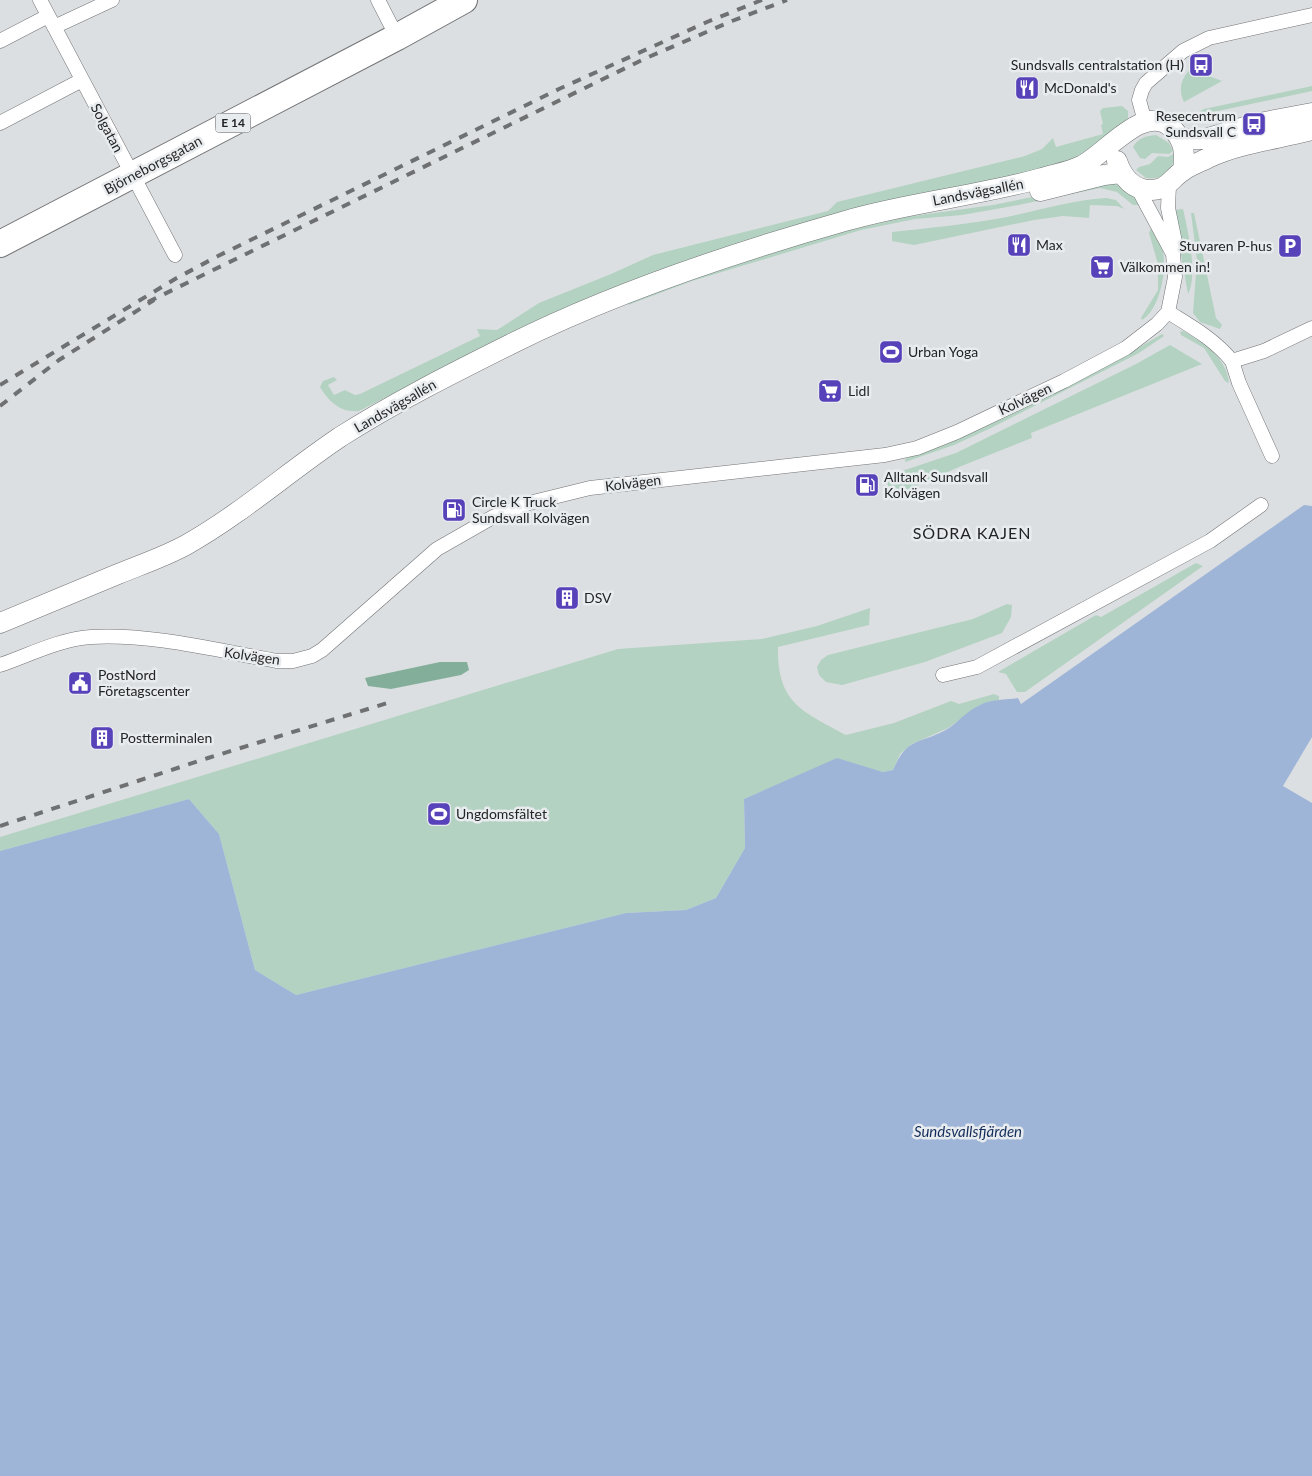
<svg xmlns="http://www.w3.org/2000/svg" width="1312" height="1476" font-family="Lato,sans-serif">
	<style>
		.green { fill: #b3d2c2 }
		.forest { fill: #83af9a }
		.water { fill: #9fb5d8 }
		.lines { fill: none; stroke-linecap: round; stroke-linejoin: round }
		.street-casing { stroke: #717375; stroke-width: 15 }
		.secondary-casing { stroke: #717375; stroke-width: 21 }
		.highway-casing { stroke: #717375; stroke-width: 28 }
		.street { stroke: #fff; stroke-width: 14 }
		.secondary { stroke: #fff; stroke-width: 20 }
		.highway { stroke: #fff; stroke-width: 26 }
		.rail { stroke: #6e7072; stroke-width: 4; stroke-dasharray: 9 9; stroke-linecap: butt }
		.labels { text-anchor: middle; stroke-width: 5; stroke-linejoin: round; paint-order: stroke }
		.shield { fill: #e9ecef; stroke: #5e6062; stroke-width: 1 }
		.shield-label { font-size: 12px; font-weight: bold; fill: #232425 }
		.poi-label { font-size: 14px; fill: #232425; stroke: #e9ecef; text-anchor: start }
		.street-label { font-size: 14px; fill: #232425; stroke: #e9ecef }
		.water-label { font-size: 15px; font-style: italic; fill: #132d5a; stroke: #e9ecef }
		.quarter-label { font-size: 16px; letter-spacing: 1px; fill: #232425; stroke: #e9ecef }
	</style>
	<rect width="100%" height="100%" fill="#dcdfe1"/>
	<path class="green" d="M1190,69L1222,81L1184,102C1178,90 1181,79 1190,69Z
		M1312,86V91L1190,117L1204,109Z
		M1122,106L1128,111V120L1114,138L1048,173L889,202L447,366L359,411C341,413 329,402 320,387L323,381L334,377L337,380L328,385L334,395L345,390L355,395L360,394L480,336L477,329L497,330L539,303L611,274L653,255L828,211L837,202L1025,156L1042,149L1053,138L1056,147L1103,134L1101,125L1103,124L1100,111L1103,108Z
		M1156,135L1169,143L1173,151L1169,154L1152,153L1145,159L1140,158L1133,147C1138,138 1146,136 1156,135Z
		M1173,154C1176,171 1162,180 1146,178L1136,170L1139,167L1150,164L1158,156L1168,157Z
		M1106,182L1122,186L1140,202V205H1133L1117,192L1100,188L1013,206L962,215L915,219L861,230L692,281L628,305L627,302L758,257L842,232L906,217L993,205Z
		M1106,198L1116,200L1124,209L1117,206L1090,205L1089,218L1063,216L1034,220L914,245L892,241V232C930,228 969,224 1007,217C1040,210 1072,200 1106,198Z
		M1183,209C1188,230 1198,276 1188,294L1173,210Z
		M1191,213H1194L1216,318L1222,325L1220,329L1200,322L1193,313L1197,260Z
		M1151,228C1173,244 1165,306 1142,320L1141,318L1158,290V264L1149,233Z
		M1183,331C1203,342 1227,358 1229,383L1225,381L1204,348L1181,335L1180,332Z
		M1162,334L1164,336L1139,353L991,428L954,445L905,462V459L969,434L1123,357Z
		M1170,345L1202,364L1031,433L1032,438L959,467L893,496L884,477L956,453L1136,364Z
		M1196,563L1203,566L1025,692H1017L1006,674L998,672L1096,615L1101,617Z
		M1007,604L1012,605L1011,617L1002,633L925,662L842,685L826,682L819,675L817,667L821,660L828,655L973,619Z
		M870,608L869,625L778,647C777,703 802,711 846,735L894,723L951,701L959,704L994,694L999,696V700L980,705L948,728L912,744L900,754L893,770L883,772L837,759L744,799L745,848L716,898L686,910L626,913L296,995L255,970L219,834L189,799L0,851V837L618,649L762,639L817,626Z"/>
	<path class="forest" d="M440,662H467L469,670L461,675L391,689L368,686L365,678Z"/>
	<path class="water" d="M1304,505L1312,506V737L1283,786L1312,803V1476H0V851L189,799L219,834L255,970L296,995L626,913L686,910L716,898L745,848L744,799L837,758L883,772L893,770C908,735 921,745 949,728C959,721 968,710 980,705C991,699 1006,700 1018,698L1021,704Z"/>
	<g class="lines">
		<defs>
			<path id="street" d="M40,0L175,255
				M378,0L397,37
				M54,27L112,0
				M0,41L48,16
				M1145,122L1139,100L1142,90L1146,83L1183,51L1209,38L1312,15
				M0,123L82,80
				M1137,187L1173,254
				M1168,312C1192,327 1214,339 1232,361L1264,351L1312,328
				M1232,361L1239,383L1272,456
				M0,665C29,655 60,639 91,637C149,633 220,651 277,661H293L312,656L322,650L437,549L493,517L529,503L590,488L885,455L917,448L957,432L1064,381L1126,348L1157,324L1168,312L1175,277L1173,254L1175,242L1168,208L1169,185
				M943,675L977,667L1210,541L1261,505"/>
			<path id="secondary" d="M1181,139H1205L1254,124L1312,113
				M1117,161C1122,176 1131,189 1149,190C1167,191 1171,178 1184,170C1192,165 1200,162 1208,158C1240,143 1278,139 1312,130
				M1040,191L1104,175L1121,173
				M0,623C39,607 79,590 118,574C140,565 164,557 186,545C241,514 288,472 340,437C395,402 453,373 511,344C613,293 736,252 845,221C910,202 978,196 1042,178C1055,174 1069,172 1081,166C1105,155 1145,101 1172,128C1185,142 1185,153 1183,171"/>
			<path id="highway" d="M0,244L397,37L464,0"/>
		</defs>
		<use href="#street" class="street-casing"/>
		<use href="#secondary" class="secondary-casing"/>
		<use href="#highway" class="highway-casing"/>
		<use href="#street" class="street"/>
		<use href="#secondary" class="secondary"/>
		<use href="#highway" class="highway"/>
		<path class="rail" d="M148,302L644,59L732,21L787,0
			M0,385L175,279L218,256L559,89L707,22L762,0
			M0,406L59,360L154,300
			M0,826L208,758L394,701"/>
	</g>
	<defs>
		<symbol id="bus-square" viewBox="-11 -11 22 22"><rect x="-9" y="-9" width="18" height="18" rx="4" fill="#5742ba" stroke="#e9ecef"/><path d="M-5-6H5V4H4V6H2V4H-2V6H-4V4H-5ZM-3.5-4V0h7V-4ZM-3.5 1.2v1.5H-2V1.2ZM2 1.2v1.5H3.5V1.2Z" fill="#fff"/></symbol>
		<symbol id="restaurant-square" viewBox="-11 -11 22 22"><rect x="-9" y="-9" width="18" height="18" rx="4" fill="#5742ba" stroke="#e9ecef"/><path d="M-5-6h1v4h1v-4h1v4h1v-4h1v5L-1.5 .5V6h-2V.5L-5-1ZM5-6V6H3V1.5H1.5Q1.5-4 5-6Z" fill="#fff"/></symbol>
		<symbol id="parking-square" viewBox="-11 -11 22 22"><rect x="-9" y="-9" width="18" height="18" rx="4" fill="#5742ba" stroke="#e9ecef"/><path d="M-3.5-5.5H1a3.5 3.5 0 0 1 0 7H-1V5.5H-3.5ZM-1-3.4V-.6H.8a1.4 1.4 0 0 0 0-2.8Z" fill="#fff"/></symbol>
		<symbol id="supermarket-square" viewBox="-11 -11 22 22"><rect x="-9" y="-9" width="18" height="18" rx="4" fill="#5742ba" stroke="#e9ecef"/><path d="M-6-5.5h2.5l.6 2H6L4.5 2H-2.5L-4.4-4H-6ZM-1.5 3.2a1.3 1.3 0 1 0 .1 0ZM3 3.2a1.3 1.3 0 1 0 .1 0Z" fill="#fff"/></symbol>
		<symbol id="stadium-square" viewBox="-11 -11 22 22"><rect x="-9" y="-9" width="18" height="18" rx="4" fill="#5742ba" stroke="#e9ecef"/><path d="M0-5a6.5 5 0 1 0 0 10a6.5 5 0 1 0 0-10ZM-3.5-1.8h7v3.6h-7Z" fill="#fff"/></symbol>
		<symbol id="fuel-square" viewBox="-11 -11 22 22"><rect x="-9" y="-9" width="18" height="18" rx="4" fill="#5742ba" stroke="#e9ecef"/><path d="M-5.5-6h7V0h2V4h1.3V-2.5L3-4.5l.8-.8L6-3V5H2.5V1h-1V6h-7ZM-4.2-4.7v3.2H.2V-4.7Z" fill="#fff"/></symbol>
		<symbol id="building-square" viewBox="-11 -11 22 22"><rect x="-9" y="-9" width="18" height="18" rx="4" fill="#5742ba" stroke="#e9ecef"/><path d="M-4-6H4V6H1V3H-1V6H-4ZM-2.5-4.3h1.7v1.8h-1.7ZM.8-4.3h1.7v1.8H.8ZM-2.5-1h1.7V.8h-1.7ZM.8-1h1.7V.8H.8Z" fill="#fff"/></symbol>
		<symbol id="civic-square" viewBox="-11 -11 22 22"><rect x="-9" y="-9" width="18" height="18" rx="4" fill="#5742ba" stroke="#e9ecef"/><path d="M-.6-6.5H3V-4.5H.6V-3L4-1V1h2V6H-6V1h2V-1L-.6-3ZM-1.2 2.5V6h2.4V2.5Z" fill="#fff"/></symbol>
	</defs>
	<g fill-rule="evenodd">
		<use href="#bus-square" x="1187" y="51" width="28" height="28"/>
		<use href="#restaurant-square" x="1013" y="74" width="28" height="28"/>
		<use href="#bus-square" x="1240" y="110" width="28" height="28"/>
		<use href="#restaurant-square" x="1005" y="231" width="28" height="28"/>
		<use href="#parking-square" x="1276" y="232" width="28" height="28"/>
		<use href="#supermarket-square" x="1088" y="253" width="28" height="28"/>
		<use href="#stadium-square" x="877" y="338" width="28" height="28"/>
		<use href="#supermarket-square" x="816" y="377" width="28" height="28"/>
		<use href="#fuel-square" x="853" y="471" width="28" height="28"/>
		<use href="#fuel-square" x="440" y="496" width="28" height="28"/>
		<use href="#building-square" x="553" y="584" width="28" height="28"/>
		<use href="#civic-square" x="66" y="669" width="28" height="28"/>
		<use href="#building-square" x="88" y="724" width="28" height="28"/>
		<use href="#stadium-square" x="425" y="800" width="28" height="28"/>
	</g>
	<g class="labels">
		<rect class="shield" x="215.5" y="113.5" width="35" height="19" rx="4"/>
		<g class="shield-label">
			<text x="233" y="127">E 14</text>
		</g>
		<g class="poi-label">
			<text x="1184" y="70" text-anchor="end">Sundsvalls centralstation (H)</text>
			<text x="1044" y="93">McDonald's</text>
			<text x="1236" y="121" text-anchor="end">Resecentrum<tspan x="1236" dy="16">Sundsvall C</tspan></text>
			<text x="1036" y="250">Max</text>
			<text x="1272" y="251" text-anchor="end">Stuvaren P-hus</text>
			<text x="1120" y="272">Välkommen in!</text>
			<text x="908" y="357">Urban Yoga</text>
			<text x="848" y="396">Lidl</text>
			<text x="884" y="482">Alltank Sundsvall<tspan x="884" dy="16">Kolvägen</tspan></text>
			<text x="472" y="507">Circle K Truck<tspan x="472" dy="16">Sundsvall Kolvägen</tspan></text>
			<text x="584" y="603">DSV</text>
			<text x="98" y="680">PostNord<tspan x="98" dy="16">Företagscenter</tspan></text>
			<text x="120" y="743">Postterminalen</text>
			<text x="456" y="819">Ungdomsfältet</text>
		</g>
		<g class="street-label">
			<text transform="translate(107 128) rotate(62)" y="5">Solgatan</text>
			<text transform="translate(153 165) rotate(-28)" y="5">Björneborgsgatan</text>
			<text transform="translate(978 192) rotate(-11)" y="5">Landsvägsallén</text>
			<text transform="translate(1025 399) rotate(-25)" y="5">Kolvägen</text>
			<text transform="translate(395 406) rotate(-30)" y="5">Landsvägsallén</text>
			<text transform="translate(633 483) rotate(-7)" y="5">Kolvägen</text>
			<text transform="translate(252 656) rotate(8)" y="5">Kolvägen</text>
		</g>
		<g class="water-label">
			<text x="968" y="1137">Sundsvallsfjärden</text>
		</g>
		<g class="quarter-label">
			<text x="972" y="539">SÖDRA KAJEN</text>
		</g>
	</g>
</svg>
